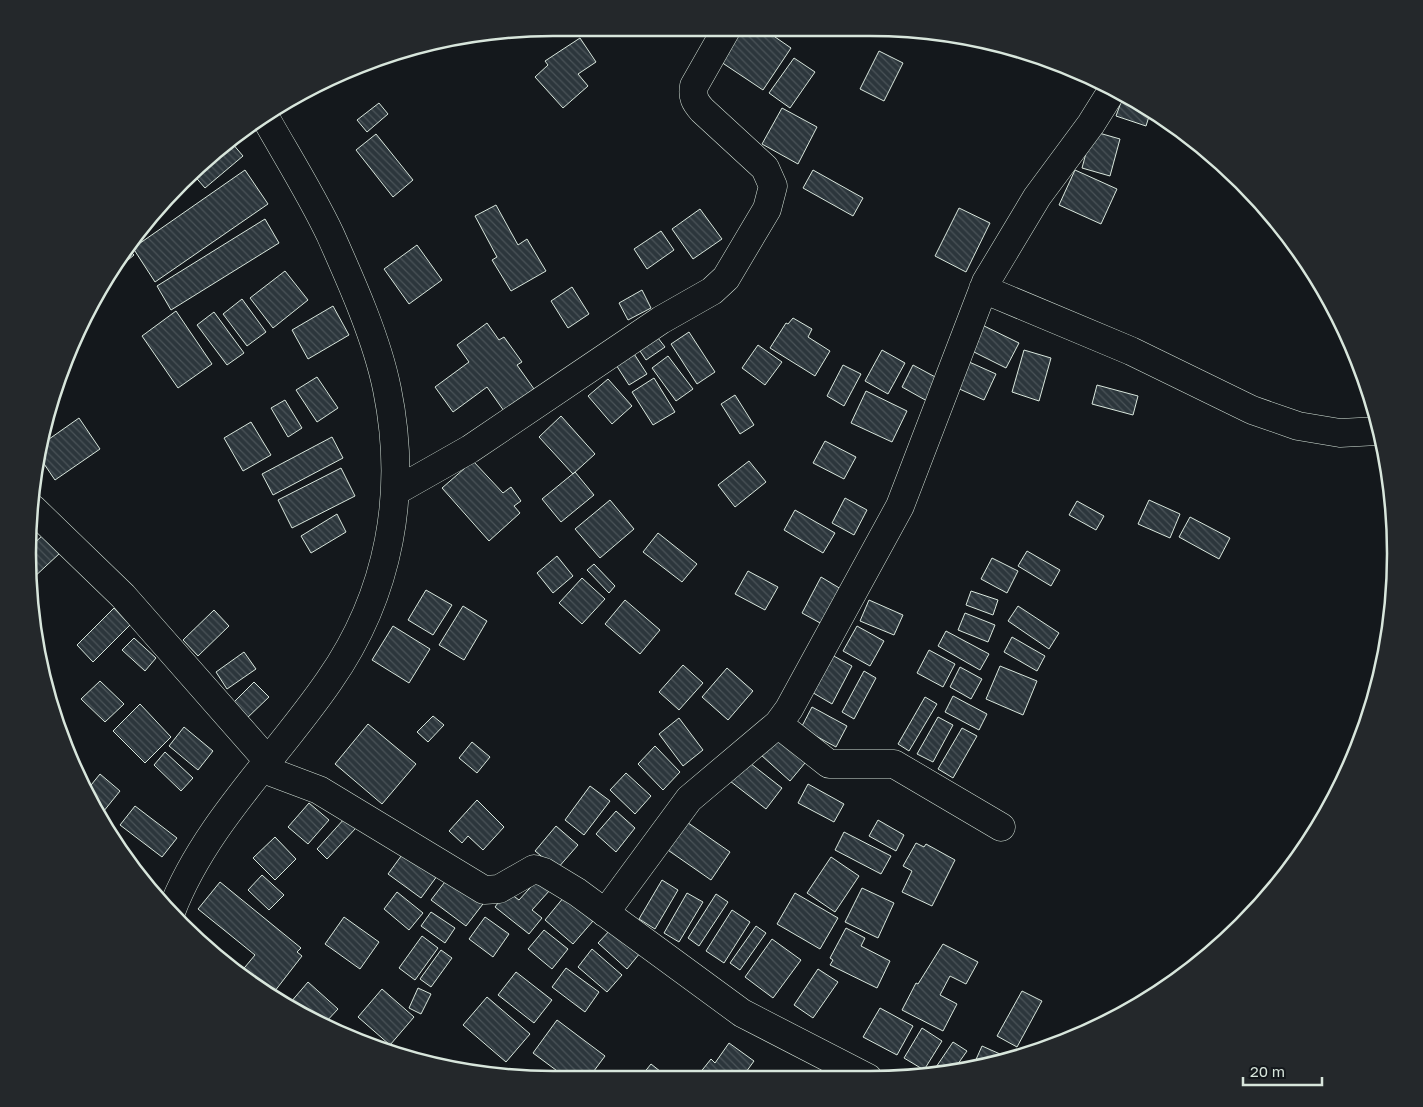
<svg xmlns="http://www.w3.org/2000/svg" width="1423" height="1107" font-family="'Golos Text',sans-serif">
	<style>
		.building { fill: url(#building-back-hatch); stroke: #d8e6dc }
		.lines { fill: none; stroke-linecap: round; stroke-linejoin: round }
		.minor-casing { stroke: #d8e6dc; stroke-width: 29 }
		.minor { stroke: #14181c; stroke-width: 28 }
		.rim { fill: none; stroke: #d8e6dc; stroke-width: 2.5 }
	</style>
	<defs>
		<pattern id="building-back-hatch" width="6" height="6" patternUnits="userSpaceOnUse" patternTransform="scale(1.25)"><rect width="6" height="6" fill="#2c363c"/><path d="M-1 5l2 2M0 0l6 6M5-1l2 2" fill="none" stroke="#4a5358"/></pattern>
	</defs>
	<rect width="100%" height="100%" fill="#14181c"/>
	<path class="building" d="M730,28H762L791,48L763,90L712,56Z
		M580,38L596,62L578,74L588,86L563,108L535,77L548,65L545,61Z
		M879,51L903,63L884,101L860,89Z
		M794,58L815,72L790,108L769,93Z
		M1124,94L1151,110L1146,126L1116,116Z
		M379,103L388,114L367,132L357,120Z
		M782,108L817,127L798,164L762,144Z
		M1092,131L1120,139L1110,176L1082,168Z
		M376,134L413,180L393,197L356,150Z
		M232,143L243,156L205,188L192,173Z
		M245,170L268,204L155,282L133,248Z
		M813,170L863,198L853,216L803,188Z
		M1075,170L1117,189L1101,224L1059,205Z
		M496,205L518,245L527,239L546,271L511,291L492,260L497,257L475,216Z
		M959,208L990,223L966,272L935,256Z
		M700,209L722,239L693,259L672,229Z
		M265,219L279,243L171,310L157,286Z
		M661,231L674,250L647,269L634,249Z
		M417,245L442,280L409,304L384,269Z
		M129,250L134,255L111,274Z
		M285,271L308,300L273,328L250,298Z
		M572,287L589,314L568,328L551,301Z
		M642,290L651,308L628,320L619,303Z
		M242,299L266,332L247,346L223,314Z
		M333,306L349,335L308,359L292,330Z
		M176,311L212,364L178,388L142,336Z
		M214,312L244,353L227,365L197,325Z
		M793,318L812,329L808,337L830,351L815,376L770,348L786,323L788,324Z
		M487,323L499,340L504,337L522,362L517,365L534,389L504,411L487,387L453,412L435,387L469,362L457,345Z
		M978,323L1019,343L1006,368L966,348Z
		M651,329L665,347L646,360L634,342Z
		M689,332L715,372L697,384L671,344Z
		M758,345L782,362L765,385L742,368Z
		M629,346L647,374L629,385L611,357Z
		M882,350L905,363L888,394L865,381Z
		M1024,350L1051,358L1039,401L1012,392Z
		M668,356L693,389L676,401L652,368Z
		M967,361L996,374L984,400L955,387Z
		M843,365L861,374L844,406L827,396Z
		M913,365L939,379L927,401L902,387Z
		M317,377L338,408L317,422L296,390Z
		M654,378L675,412L653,425L632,392Z
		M608,379L632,406L612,424L588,396Z
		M1097,385L1138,396L1133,415L1092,404Z
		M866,391L907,411L892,442L851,423Z
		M735,395L754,425L740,434L721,404Z
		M285,400L302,428L288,437L271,408Z
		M561,416L595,454L573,474L539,437Z
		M79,418L100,449L55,480L40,458L42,444Z
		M251,422L271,455L243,471L224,438Z
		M332,437L343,458L273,495L262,474Z
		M825,441L856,457L844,479L813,463Z
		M473,461L503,493L511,487L521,501L514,506L520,513L489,541L442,488Z
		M749,461L766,482L735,507L718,485Z
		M341,468L355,496L292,528L278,500Z
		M575,472L594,495L561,522L542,499Z
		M845,498L867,510L854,535L832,523Z
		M610,500L634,529L600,558L575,529Z
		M1149,500L1180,514L1170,538L1138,524Z
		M1077,501L1104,516L1096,530L1069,515Z
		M795,510L835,533L823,553L784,530Z
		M337,514L346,532L311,553L301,536Z
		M1190,517L1230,538L1219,559L1179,537Z
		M658,533L697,564L682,582L643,552Z
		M43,535L60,553L31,580L28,549Z
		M1027,551L1060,570L1051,586L1018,566Z
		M557,556L573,576L553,593L537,573Z
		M992,558L1018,571L1007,593L981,579Z
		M594,564L615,586L609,593L587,570Z
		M748,571L778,587L765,610L735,594Z
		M821,577L841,589L822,624L802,613Z
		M582,578L605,599L582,624L559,603Z
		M426,590L452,605L433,635L408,620Z
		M971,591L998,600L993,615L966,605Z
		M625,600L660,630L640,654L605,624Z
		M869,600L903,615L894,635L860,621Z
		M463,606L487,621L464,660L439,645Z
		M1018,606L1059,633L1049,649L1008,621Z
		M114,608L130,625L93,662L77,645Z
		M214,610L229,626L198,656L183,640Z
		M965,613L995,625L988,642L958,630Z
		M393,626L430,649L409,683L372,660Z
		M857,626L884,641L870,666L843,651Z
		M946,631L989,654L980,670L938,646Z
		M1012,637L1045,656L1037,671L1004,652Z
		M134,638L156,658L145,671L122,650Z
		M929,650L955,664L943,687L917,673Z
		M244,652L256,669L227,689L216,672Z
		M830,654L852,666L832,704L810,691Z
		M683,665L703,683L679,710L659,692Z
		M1000,666L1037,681L1023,715L986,699Z
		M960,667L982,679L971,699L950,687Z
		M727,668L753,691L728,720L702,697Z
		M864,671L876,678L854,719L842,712Z
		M100,681L124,704L105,722L81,699Z
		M254,682L269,697L246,719L232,704Z
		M953,696L987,714L979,730L945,712Z
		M925,697L937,704L909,751L898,744Z
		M140,704L171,737L145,763L113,731Z
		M812,707L847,726L836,747L801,728Z
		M433,716L444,725L428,742L417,732Z
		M938,717L953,725L933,762L917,754Z
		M679,718L703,750L683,766L659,734Z
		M368,724L416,764L382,804L335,764Z
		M184,727L213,751L198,770L169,746Z
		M962,728L977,736L953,778L938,769Z
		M782,732L810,757L790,781L761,755Z
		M472,742L490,757L477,773L459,758Z
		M655,746L680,772L663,790L638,764Z
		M165,752L193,778L181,791L154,765Z
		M746,760L782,788L766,809L730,781Z
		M626,773L651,796L635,814L610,790Z
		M100,774L120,791L99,817L87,790Z
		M808,784L844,804L834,822L798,803Z
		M590,786L610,801L584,835L565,820Z
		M477,800L504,827L483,850L468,836L462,843L449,831Z
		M309,803L329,820L308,844L288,827Z
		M135,806L177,838L162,857L120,825Z
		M616,811L635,828L616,852L596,834Z
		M345,818L356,828L327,859L317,849Z
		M681,818L730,852L711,880L662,846Z
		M878,820L904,835L896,851L869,836Z
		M556,826L578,845L557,869L535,851Z
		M844,832L891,856L881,874L835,850Z
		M275,837L296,859L275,880L253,858Z
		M916,843L924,847L926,844L955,860L932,906L902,892L912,871L903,866Z
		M407,848L440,872L421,898L388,874Z
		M831,857L859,876L835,912L807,893Z
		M451,874L486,900L466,926L431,900Z
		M262,875L284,895L269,910L248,890Z
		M538,879L550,890L532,910L542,918L529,934L495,907L507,891L519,900Z
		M662,880L678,890L655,929L639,919Z
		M220,882L301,948L297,952L302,956L271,996L240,973L255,955L198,909Z
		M862,888L894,903L878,938L845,922Z
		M397,892L423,913L409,930L384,909Z
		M687,893L703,902L679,942L664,933Z
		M795,893L838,918L820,949L777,924Z
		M716,894L728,902L699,946L688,938Z
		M564,897L593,921L573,944L545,920Z
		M732,910L750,922L724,963L706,951Z
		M431,912L455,928L445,943L421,926Z
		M344,917L379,942L360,969L325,944Z
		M485,917L509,934L493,957L469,939Z
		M756,926L766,933L740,970L730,963Z
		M612,928L640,953L627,969L598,943Z
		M846,928L865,938L861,946L890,961L877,988L830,965L833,960L830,958Z
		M544,930L568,949L552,969L528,949Z
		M422,936L438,948L415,980L399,968Z
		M772,939L801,960L773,998L745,977Z
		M943,944L978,962L966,984L950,976L940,995L957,1004L943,1031L902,1010L916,983L918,984Z
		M592,949L622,975L607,992L578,967Z
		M441,950L452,958L431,987L420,979Z
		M566,968L599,992L585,1012L552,987Z
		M818,969L838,982L813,1018L794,1005Z
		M516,972L552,1000L534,1023L498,995Z
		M308,982L338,1009L324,1024L300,1011L290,1003Z
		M418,988L431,994L421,1014L409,1008Z
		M382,989L414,1017L390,1045L358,1017Z
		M1022,991L1042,1001L1017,1047L997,1036Z
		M487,997L530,1034L506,1062L463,1025Z
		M880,1008L913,1026L897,1055L863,1037Z
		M557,1020L605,1056L588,1079H568L533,1053Z
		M922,1028L942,1041L924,1070L904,1058Z
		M953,1042L967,1051L955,1068L932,1073Z
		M729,1043L754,1061L741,1079H695L711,1059L715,1063Z
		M982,1046L1009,1058L974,1064Z
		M651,1064L670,1079H639Z"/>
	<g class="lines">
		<defs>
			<path id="minor" d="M983,289L1131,351L1252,410L1298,426L1340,433L1378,431
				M396,491L470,449L661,320L712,291L726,278L767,209L773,186L765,168L702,110C695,102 692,97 694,86L727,28
				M33,509L123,596L269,762
				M778,724L829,764H894L1001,827
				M263,769L319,790L484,890L499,889L534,869L544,872L577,892L742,1013L868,1078
				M171,912C204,825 277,757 329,681C390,594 408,492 387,389C377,339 351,281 330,234C311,194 287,156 265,117
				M605,913L689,799L778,724L789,709L900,506L986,282L1037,197L1091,124L1113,89"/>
		</defs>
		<use href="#minor" class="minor-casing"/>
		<use href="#minor" class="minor"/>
	</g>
	<path d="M0 0H1423V1107H0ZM553 36H870A517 517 0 0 1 1387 553V554A517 517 0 0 1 870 1071H553A517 517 0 0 1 36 554V553A517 517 0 0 1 553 36Z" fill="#24282b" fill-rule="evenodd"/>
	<path class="rim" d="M553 36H870A517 517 0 0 1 1387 553V554A517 517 0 0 1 870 1071H553A517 517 0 0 1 36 554V553A517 517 0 0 1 553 36Z"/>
	<path d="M1243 1077v8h79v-8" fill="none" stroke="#d8e6dc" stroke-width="2.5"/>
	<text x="1250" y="1077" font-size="15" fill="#d8e6dc" stroke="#14181c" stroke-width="4" paint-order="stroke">20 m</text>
</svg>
